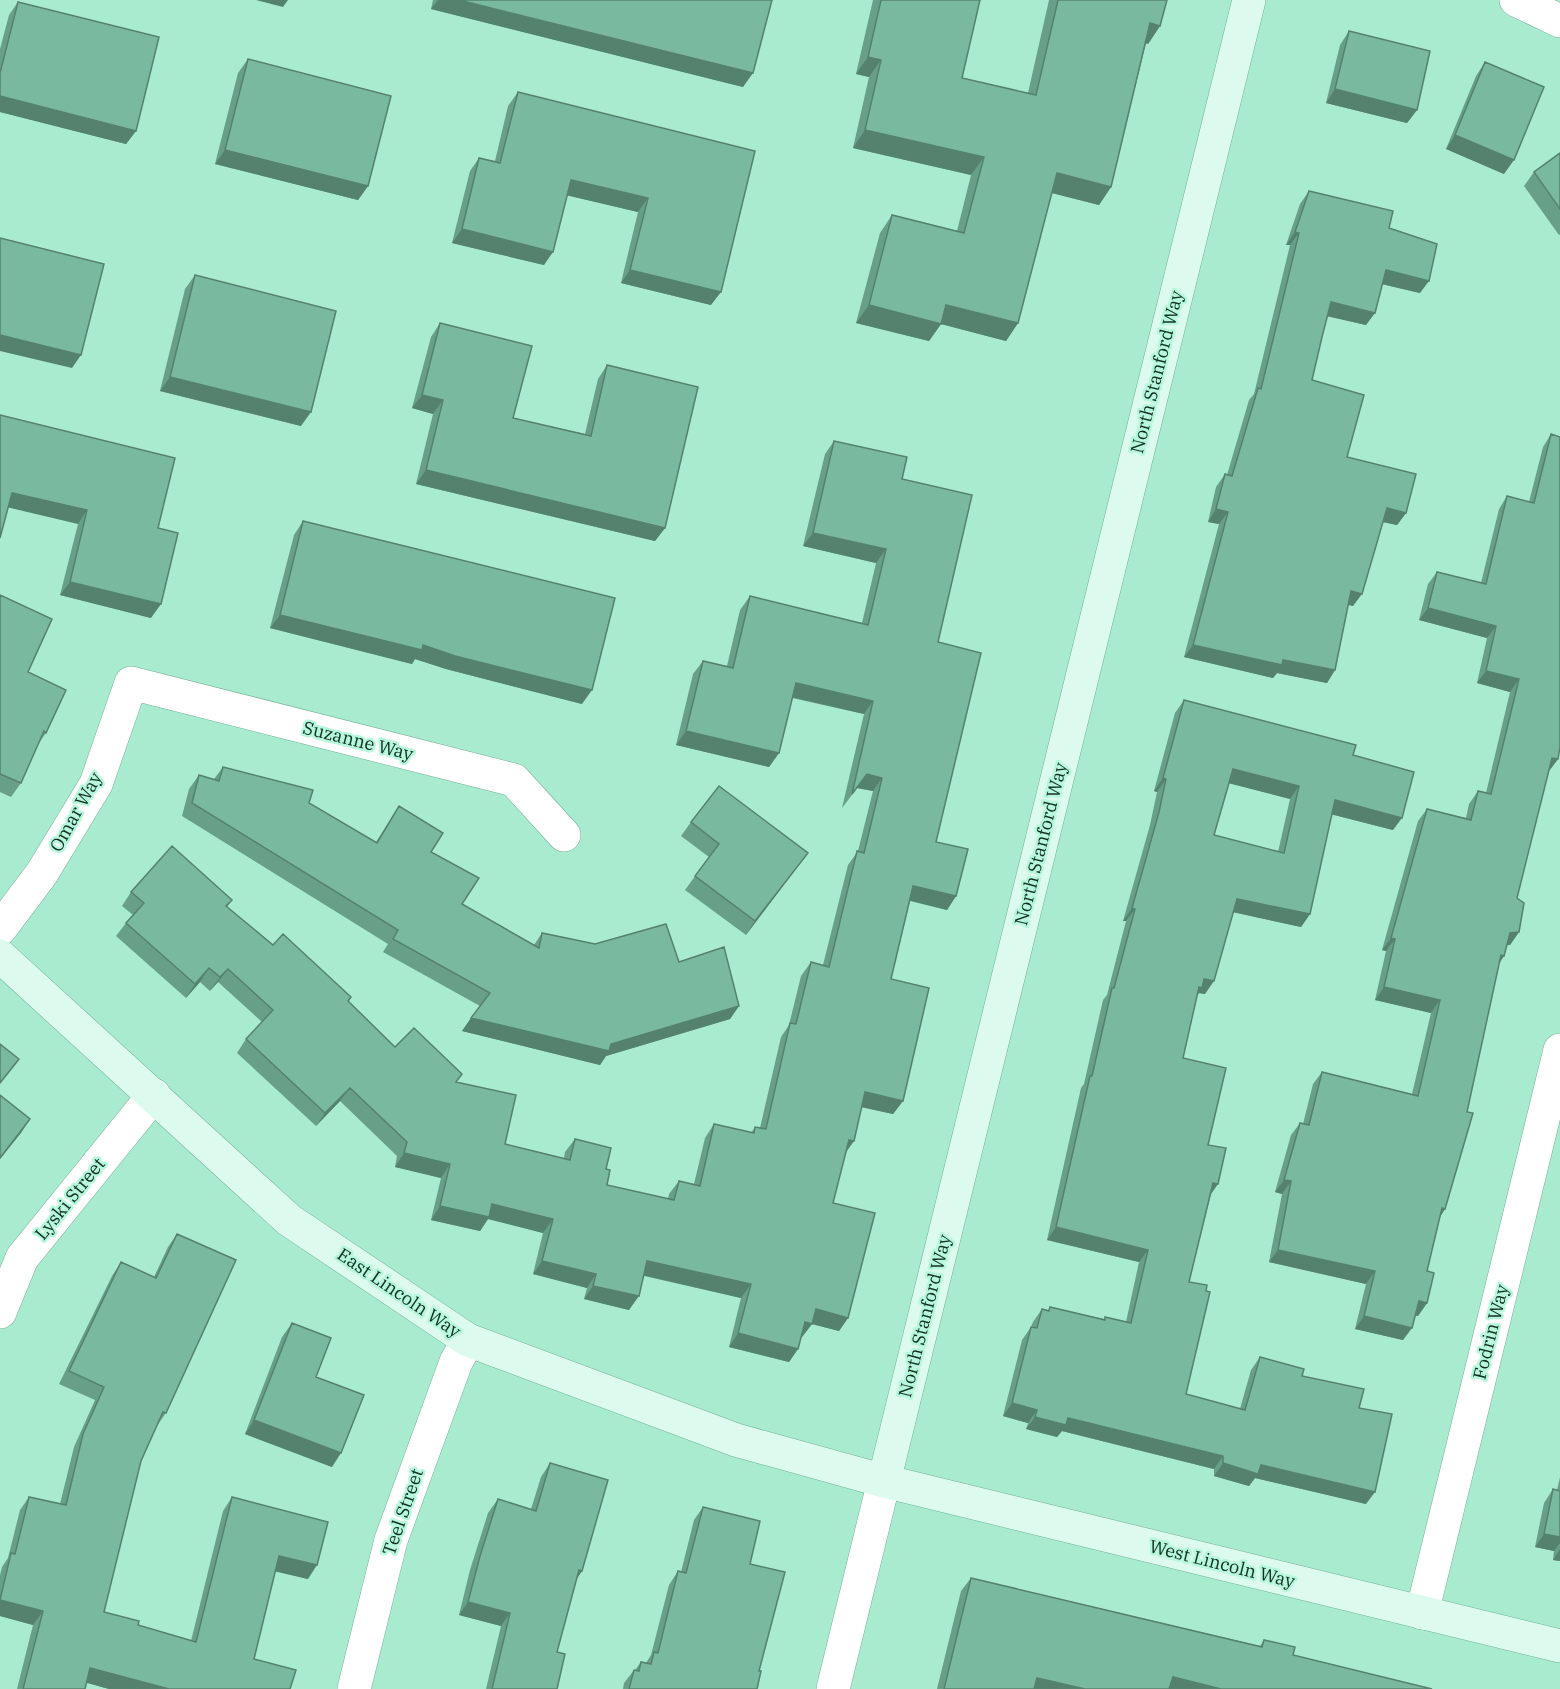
<svg xmlns="http://www.w3.org/2000/svg" width="1560" height="1689" font-family="'IBM Plex Serif',serif">
	<style>
		.lines { fill: none; stroke-linecap: round; stroke-linejoin: round }
		.street-casing { stroke: #72b298; stroke-width: 34 }
		.secondary-casing { stroke: #72b298; stroke-width: 34 }
		.street { stroke: #fff; stroke-width: 33 }
		.secondary { stroke: #dcfaee; stroke-width: 33 }
		.wall { fill: #689f89; fill-rule: evenodd }
		.shaded-wall { fill: #55826f }
		.building { fill: #79b99f; stroke: #55826f; stroke-width: 1.5; fill-rule: evenodd }
		.labels { text-anchor: middle; stroke-width: 5; stroke-linejoin: round; paint-order: stroke }
		.street-label { font-size: 18px; fill: #132e24; stroke: #b6f8db }
	</style>
	<rect width="100%" height="100%" fill="#a9ebce"/>
	<g class="lines">
		<defs>
			<path id="street" d="M1516,0L1560,21
				M0,929L42,873L96,784L131,683L514,780L564,835
				M0,1312L22,1258L154,1095
				M1422,1613L1560,1050
				M354,1689L391,1540L456,1362L468,1340
				M833,1689L884,1481"/>
			<path id="secondary" d="M0,956L289,1220L468,1340L736,1440L884,1481L1560,1646
				M884,1481L1249,0"/>
		</defs>
		<use href="#street" class="street-casing"/>
		<use href="#secondary" class="secondary-casing"/>
		<use href="#street" class="street"/>
		<use href="#secondary" class="secondary"/>
	</g>
	<path class="wall" d="M433,0H772L743,87L431,9Z
		M873,0H980L962,78L1028,93L1049,0H1047H1167L1160,26L1148,44L1146,43L1111,187L1099,205L1052,193L1018,323L1006,341L941,324L929,341L856,323L880,233L892,215L957,231L971,175L853,148L869,77L856,74Z
		M18,2L136,131L126,144L0,112V49L9,15Z
		M1349,31L1417,110L1407,123L1326,103L1340,45Z
		M248,59L368,186L358,200L215,164L238,73Z
		M1485,62L1504,174L1446,149L1476,76Z
		M518,92L755,151L711,305L621,283L638,212L567,195L544,265L452,243L470,171L479,158L495,161L508,106Z
		M1560,153V234L1559,235L1524,186L1534,172Z
		M1309,191L1389,228L1420,293L1382,284L1366,325L1327,316L1312,380L1347,457L1406,513L1397,525L1383,522L1353,606L1348,605L1335,670L1327,683L1277,673L1273,678L1184,657L1219,524L1208,522L1216,487L1225,474L1227,475L1249,400L1254,394L1290,245H1286L1300,204Z
		M195,275L301,426L160,391L185,289Z
		M440,323L513,418L585,434L598,379L607,365L665,528L655,541L416,484L433,414L412,408L431,337Z
		M0,415L158,528L151,618L60,595L78,524Z
		M1551,434L1558,759L1549,771L1517,898L1519,932L1510,945H1507L1504,956L1499,964L1445,1209L1440,1217L1427,1271V1303L1418,1316L1415,1315L1403,1340L1355,1329L1366,1284L1269,1262L1282,1194L1275,1192L1291,1135L1300,1123L1303,1124L1313,1084L1322,1072L1412,1094L1431,1013L1375,1000L1386,951L1382,950L1418,821L1427,809L1466,818L1469,804L1478,791L1486,793L1510,692L1477,683L1487,638L1419,620L1428,584L1437,572L1481,583L1499,509L1507,496L1529,502L1543,447Z
		M834,441L902,479L938,642L936,842L956,896L947,910L910,901L891,979L903,1101L893,1114L862,1107L845,1154L833,1203L848,1318L839,1331L812,1324L802,1337H801L798,1349L789,1362L729,1347L741,1298L644,1276L629,1310L584,1299L587,1288L533,1274L543,1233L488,1219L480,1231L431,1220L441,1178L395,1167L397,1156L340,1101L316,1126L237,1053L246,1039L262,1022L218,982L210,991L200,982L186,998L116,936L126,923L133,915L122,906L131,892L232,900L227,907L273,945L348,1001L395,1047L456,1082L505,1144L564,1158L565,1152L575,1139L606,1169L607,1185L668,1199L669,1194L679,1181L694,1184L705,1138L714,1124L751,1133L755,1127L760,1128L781,1037L789,1025L801,976L811,962L823,965L848,865L858,851L873,791L857,788L842,808L864,714L792,698L779,753L769,767L676,745L693,674L703,661L727,666L740,610L750,596L862,623L876,563L803,546L825,454Z
		M303,521L582,704L446,669L415,659L412,664L270,628L294,535Z
		M0,595L28,672L46,733L38,744L21,783L11,797L0,792Z
		M1184,700L1353,755L1393,830L1331,814L1310,914L1301,927L1233,912L1205,994L1199,993L1197,995L1183,1058L1208,1145L1211,1194L1189,1282L1186,1394L1240,1409L1251,1370L1260,1357L1302,1376L1359,1408L1366,1504L1255,1478L1249,1486L1214,1476V1469L1062,1431L1057,1437L1026,1429L1028,1423L1003,1416L1022,1340L1031,1327L1033,1322L1042,1309L1048,1310L1050,1307L1104,1319L1105,1317L1126,1322L1139,1262L1047,1240L1081,1088L1084,1084L1103,1000L1107,995L1126,921H1123L1150,825L1157,792L1154,791L1175,713ZM1229,783L1290,799L1278,852L1214,835Z
		M223,767L309,803L376,842L399,806L431,852L462,904L534,945L542,933L679,962L739,1006L730,1019L606,1056L600,1065L462,1031L480,1006L383,952L388,944L182,816L189,789L199,775L214,779Z
		M691,822L798,866L746,935L685,890L709,857L681,836Z
		M177,1234L166,1413L156,1427L141,1461L104,1612L138,1625L191,1641L223,1511L232,1497L308,1579L275,1571L254,1659L290,1689H109L87,1683L85,1689H17L33,1625L0,1616V1575L2,1567L8,1558L20,1510L29,1497L60,1504L74,1447L95,1400L59,1384L112,1276L121,1262L154,1277L168,1247Z
		M292,1323L316,1377L332,1467L245,1434L282,1337Z
		M550,1463L582,1571L576,1580L557,1652V1689H486L501,1626L459,1615L470,1570L488,1513L498,1499L531,1509L541,1477Z
		M1560,1477V1561L1553,1560L1554,1551L1535,1547L1544,1503L1553,1489L1557,1490Z
		M703,1507L750,1564L759,1671L757,1689H623L624,1683L634,1670H635L641,1662L646,1663L651,1655L669,1585L678,1571L681,1572L694,1520Z
		M971,1578L1260,1646L1264,1640L1293,1655L1432,1689H937L961,1591Z"/>
	<path class="shaded-wall" d="M256,0H288L283,7Z
		M438,0H459L753,73L743,87L431,9Z
		M1150,23L1160,26L1148,44L1138,41Z
		M868,57L881,60L869,77L856,74Z
		M1335,89L1417,110L1407,123L1326,103Z
		M0,96L136,131L126,144L0,112Z
		M865,130L984,157L971,175L853,148Z
		M1455,135L1514,160L1504,174L1446,149Z
		M225,150L368,186L358,200L215,164Z
		M1057,173L1111,187L1099,205L1044,191Z
		M571,180L648,198L638,212L561,194Z
		M462,229L553,252L544,265L452,243Z
		M1295,232L1299,233L1290,245H1286Z
		M630,270L721,292L711,305L621,283Z
		M1386,270L1429,281L1420,293L1377,283Z
		M1331,302L1375,313L1366,325L1322,315Z
		M869,305H946L1018,323L1006,341L941,324L929,341L856,323Z
		M0,335L81,355L72,368L0,351Z
		M170,377L311,412L301,426L160,391Z
		M422,395L443,400L433,414L412,408Z
		M426,470L665,528L655,541L416,484Z
		M12,493L87,510L78,524L2,506Z
		M1387,508L1406,513L1397,525L1378,521Z
		M1216,509L1228,512L1219,524L1208,522Z
		M813,533L886,549L876,563L803,546Z
		M70,582L161,604L151,618L60,595Z
		M1351,591L1362,594L1353,606L1342,603Z
		M1428,608L1496,626L1487,638L1419,620Z
		M280,615L423,645L592,690L582,704L446,669L415,659L412,664L270,628Z
		M1193,645L1283,660L1335,670L1327,683L1277,673L1273,678L1184,657Z
		M1486,671L1519,679L1510,692L1477,683Z
		M796,683L873,701L864,714L787,696Z
		M686,731L779,753L769,767L676,745Z
		M1552,758L1558,759L1549,771Z
		M1233,769L1299,786L1290,799L1224,782Z
		M867,774L882,778L873,791L857,788L842,808Z
		M1163,778L1166,779L1157,792L1154,791Z
		M1335,800L1402,818L1393,830L1326,813Z
		M808,853L798,866L746,935L755,921Z
		M913,886L956,896L947,910L904,899Z
		M1237,899L1310,914L1301,927L1228,911Z
		M1132,908L1135,909L1126,921H1123Z
		M1519,932L1510,945L1501,946L1510,933Z
		M1391,938L1395,939L1386,951L1382,950Z
		M1501,955L1504,956L1495,968Z
		M209,968L200,982L186,998L195,984Z
		M228,969L218,982L210,991L220,977Z
		M1204,979L1214,981L1205,994L1199,993L1193,1001L1190,1000Z
		M1384,987L1440,1000L1431,1013L1375,1000Z
		M739,1006L730,1019L606,1056L600,1065L462,1031L471,1018L611,1044Z
		M350,1088L340,1101L316,1126L325,1113Z
		M865,1092L903,1101L893,1114L856,1106Z
		M30,1119L21,1133L0,1159V1158Z
		M849,1140L854,1141L844,1155Z
		M404,1153L450,1164L441,1178L395,1167Z
		M1284,1180L1291,1181L1282,1194L1275,1192Z
		M1213,1183L1218,1184L1209,1197Z
		M492,1204L553,1219L543,1233L488,1219L480,1231L431,1220L440,1206Z
		M1442,1208L1445,1209L1437,1221Z
		M1056,1227L1148,1250L1139,1262L1047,1240Z
		M1278,1250L1375,1271L1366,1284L1269,1262Z
		M542,1261L596,1274L587,1288L533,1274Z
		M647,1261L751,1284L741,1298L638,1274Z
		M593,1286L639,1296L629,1310L584,1299Z
		M1419,1301L1427,1303L1418,1316L1410,1314Z
		M816,1309L848,1318L839,1331L812,1324L802,1337L796,1335Z
		M1364,1316L1412,1328L1403,1340L1355,1329Z
		M738,1333L798,1349L789,1362L729,1347Z
		M1012,1403L1037,1410L1028,1423L1003,1416Z
		M1035,1417L1068,1418L1223,1456L1214,1469L1062,1431L1057,1437L1026,1429Z
		M254,1420L341,1453L332,1467L245,1434Z
		M1223,1463L1261,1465L1375,1492L1366,1504L1255,1478L1249,1486L1214,1476Z
		M1544,1534L1560,1537V1543L1554,1551L1535,1547Z
		M1560,1549V1561L1553,1560Z
		M279,1556L317,1565L308,1579L269,1570Z
		M579,1570L582,1571L573,1584Z
		M0,1600L43,1611L33,1625L0,1616Z
		M468,1602L510,1613L501,1626L459,1615Z
		M90,1668L169,1689H109L81,1681Z
		M1173,1677L1221,1689H1164Z
		M1037,1678L1085,1689H1029Z"/>
	<path class="building" d="M459,0H772L753,73Z
		M881,0H980L962,78L1036,95L1058,0H1167L1160,26L1150,23L1111,187L1057,173L1018,323L946,305L941,324L869,305L892,215L964,233L984,157L865,130L881,60L868,57Z
		M18,2L159,37L136,131L0,96V73Z
		M1349,31L1430,51L1417,110L1335,89Z
		M248,59L391,96L368,186L225,150Z
		M1485,62L1544,87L1514,160L1455,135Z
		M518,92L755,151L721,292L630,270L648,198L571,180L553,252L462,229L479,158L500,163Z
		M1560,153V209L1534,172Z
		M1309,191L1393,211L1389,228L1437,244L1429,281L1386,270L1375,313L1331,302L1322,337L1312,380L1364,395L1347,457L1416,474L1406,513L1387,508L1362,594L1351,591L1335,670L1283,660L1282,665L1193,645L1228,512L1216,509L1225,474L1232,476L1258,388L1261,389L1299,233L1295,232Z
		M0,238L104,264L81,355L0,335Z
		M195,275L336,311L311,412L170,377Z
		M440,323L532,346L513,418L591,436L607,365L698,387L665,528L426,470L443,400L422,395Z
		M0,415L175,458L158,528L178,533L161,604L70,582L87,510L12,493L0,538Z
		M1551,434L1560,437V747L1558,759L1552,758L1517,898L1524,903L1519,932L1510,933L1504,956L1501,955L1467,1112L1473,1113L1445,1209L1442,1208L1427,1271L1434,1273L1427,1303L1419,1301L1412,1328L1364,1316L1375,1271L1278,1250L1291,1181L1284,1180L1300,1123L1309,1125L1322,1072L1418,1096L1440,1000L1384,987L1395,939L1391,938L1427,809L1471,820L1478,791L1491,794L1519,679L1486,671L1496,626L1428,608L1437,572L1486,584L1507,496L1534,503Z
		M834,441L907,457L902,479L972,495L938,642L981,653L936,842L968,849L956,896L913,886L891,979L929,988L903,1101L865,1092L854,1141L849,1140L833,1203L875,1213L848,1318L816,1309L812,1324L805,1322L798,1349L738,1333L751,1284L647,1261L639,1296L593,1286L596,1274L542,1261L553,1219L492,1204L489,1217L440,1206L450,1164L404,1153L407,1142L350,1088L325,1113L246,1039L273,1010L228,969L220,977L209,968L195,984L126,923L144,903L131,892L172,846L232,900L226,906L273,945L283,934L351,997L348,1001L395,1047L414,1028L462,1074L456,1082L516,1095L505,1144L570,1160L575,1139L611,1148L606,1169L610,1170L607,1185L674,1200L679,1181L700,1186L714,1124L754,1133L755,1127L766,1129L790,1023L796,1024L811,962L829,967L857,851L864,853L882,778L867,774L852,794L873,701L796,683L779,753L686,731L703,661L733,668L750,596L868,625L886,549L813,533Z
		M303,521L615,598L592,690L455,656L423,645L422,650L280,615Z
		M0,595L52,619L28,672L66,690L46,733L44,731L21,783L0,774Z
		M1184,700L1356,745L1353,755L1414,772L1402,818L1335,800L1310,914L1237,899L1214,981L1204,979L1202,988L1199,987L1183,1058L1226,1068L1208,1145L1226,1148L1218,1184L1213,1183L1189,1282L1207,1285L1206,1291L1210,1292L1186,1394L1245,1410L1260,1357L1304,1369L1302,1376L1364,1389L1359,1408L1392,1414L1375,1492L1261,1465L1258,1474L1223,1463V1456L1068,1418L1066,1425L1035,1417L1037,1410L1012,1403L1031,1327L1037,1328L1042,1309L1049,1311L1050,1307L1105,1320V1317L1131,1323L1148,1250L1056,1227L1090,1076H1092L1112,988H1114L1135,909L1132,908L1159,812L1166,779L1163,778ZM1233,769L1299,786L1284,853L1214,835Z
		M223,767L313,790L309,803L377,843L399,806L443,833L431,852L479,878L462,904L539,948L542,933L595,944L666,924L679,962L724,947L739,1006L611,1044L609,1051L471,1018L490,993L393,939L398,930L192,803L199,775L219,781Z
		M719,786L808,853L755,921L695,876L719,844L691,822Z
		M0,1044L19,1059L0,1083Z
		M0,1095L30,1119L0,1158Z
		M177,1234L236,1260L166,1413L163,1412L141,1461L104,1612L139,1621L138,1625L196,1642L232,1497L328,1522L317,1565L279,1556L254,1659L296,1670L290,1689H169L90,1668L85,1689H23L43,1611L0,1600L11,1553L15,1554L29,1497L66,1505L83,1434L104,1387L69,1371L121,1262L156,1278Z
		M292,1323L331,1338L316,1377L364,1395L341,1453L254,1420Z
		M550,1463L608,1480L582,1571L579,1570L557,1652L565,1654L557,1689H492L510,1613L468,1602L480,1556L498,1499L536,1511Z
		M1553,1489L1560,1491V1537L1544,1534Z
		M703,1507L760,1521L750,1564L785,1572L759,1671H761L757,1689H629L634,1670L639,1671L641,1662L651,1664L654,1652L658,1653L678,1571L686,1573Z
		M971,1578L1262,1647L1264,1640L1295,1647L1293,1655L1432,1689H1221L1173,1677L1169,1689H1085L1037,1678L1034,1689H944Z"/>
	<g class="labels">
		<g class="street-label">
			<text transform="translate(1157 372) rotate(-76)" y="6">North Stanford Way</text>
			<text transform="translate(358 741) rotate(14)" y="6">Suzanne Way</text>
			<text transform="translate(76 812) rotate(-61)" y="6">Omar Way</text>
			<text transform="translate(1041 844) rotate(-76)" y="6">North Stanford Way</text>
			<text transform="translate(70 1199) rotate(-51)" y="6">Lyski Street</text>
			<text transform="translate(399 1293) rotate(34)" y="6">East Lincoln Way</text>
			<text transform="translate(925 1316) rotate(-76)" y="6">North Stanford Way</text>
			<text transform="translate(1491 1332) rotate(-76)" y="6">Fodrin Way</text>
			<text transform="translate(403 1512) rotate(-71)" y="6">Teel Street</text>
			<text transform="translate(1222 1564) rotate(14)" y="6">West Lincoln Way</text>
		</g>
	</g>
</svg>
